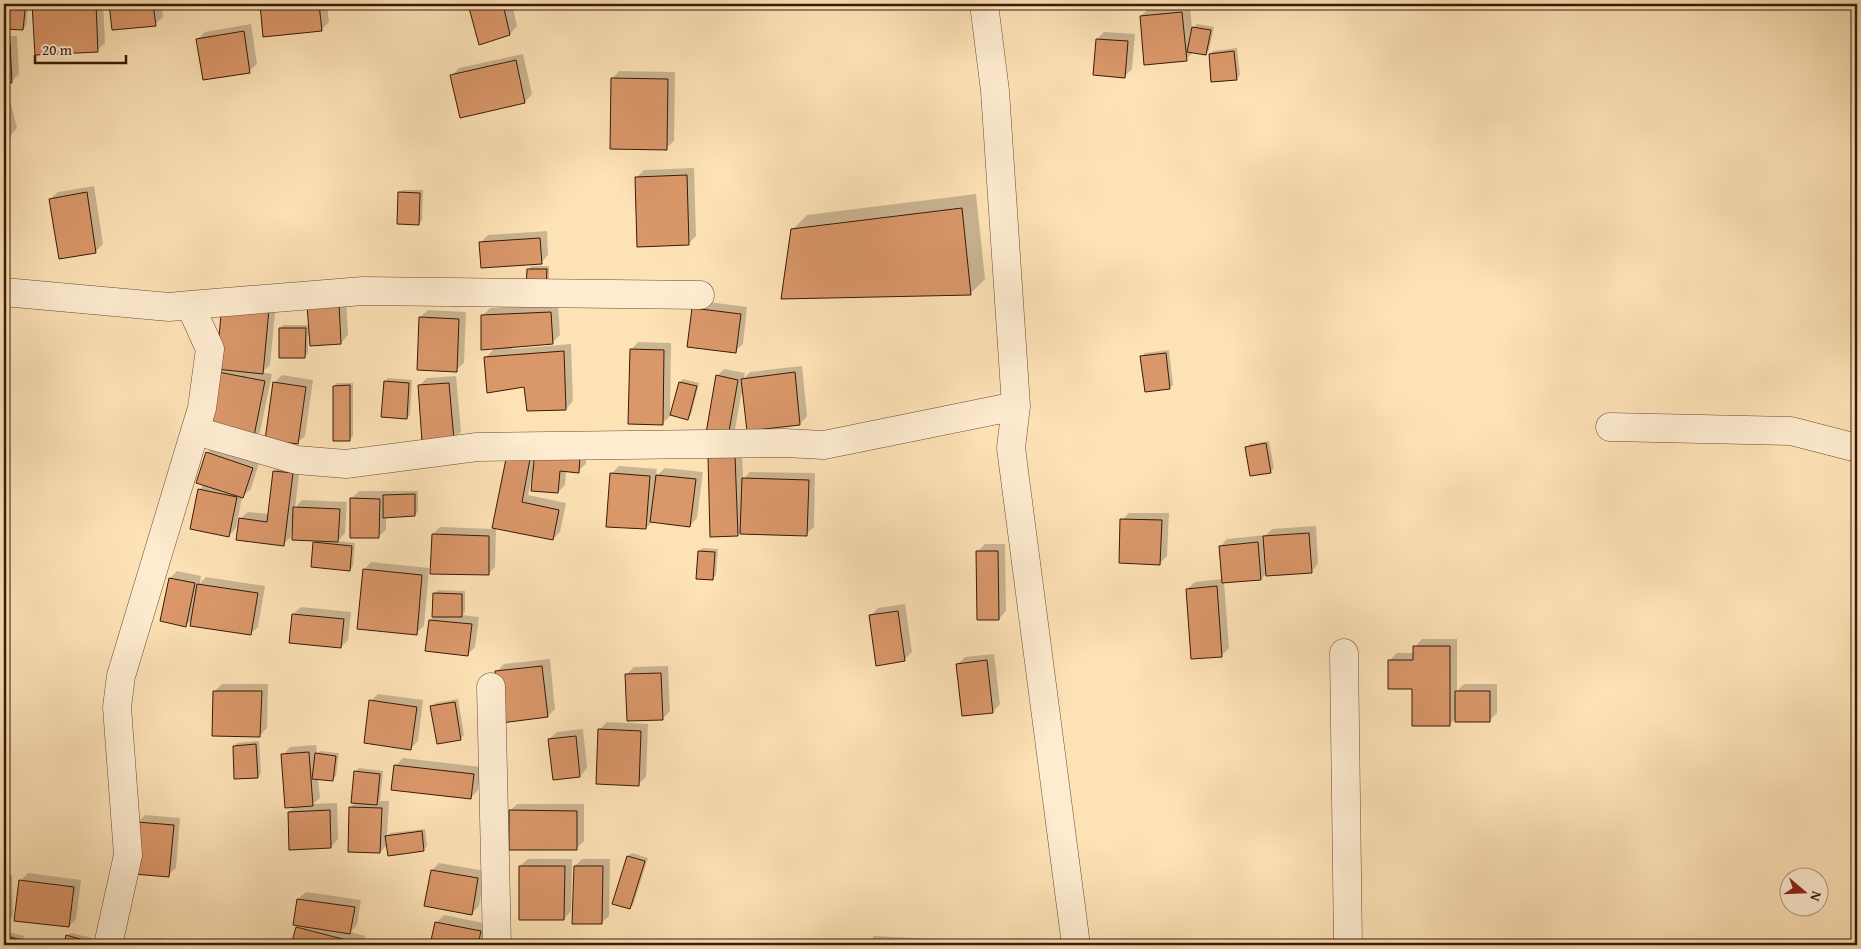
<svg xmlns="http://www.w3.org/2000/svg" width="1861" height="949" font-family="'Gentium Book Plus',serif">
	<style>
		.shadow { fill: #0003 }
		.building { fill: #da976a; stroke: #391907 }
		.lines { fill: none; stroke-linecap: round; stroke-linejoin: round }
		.minor-casing { stroke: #6a4b33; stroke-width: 29 }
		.minor { stroke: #feecd0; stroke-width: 28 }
	</style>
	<rect width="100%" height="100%" fill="#fde2b6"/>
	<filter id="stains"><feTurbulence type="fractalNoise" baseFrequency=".004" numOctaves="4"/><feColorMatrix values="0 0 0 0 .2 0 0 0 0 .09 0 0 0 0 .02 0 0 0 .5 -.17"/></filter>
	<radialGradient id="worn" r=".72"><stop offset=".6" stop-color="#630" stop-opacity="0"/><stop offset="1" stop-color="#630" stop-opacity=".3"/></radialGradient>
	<path class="shadow" d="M33,4H103L105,43L97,50L36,53Z
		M111,4H161L163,17L155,24L113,29Z
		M261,4H327L329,22L321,30L265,36Z
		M470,4H512L517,26L510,34L480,43Z
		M1190,5L1192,29L1197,24L1214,27L1209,50L1206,54L1194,52L1186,59L1141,16L1148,9Z
		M4,6L28,7L26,26L23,29L4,27Z
		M251,24L257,64L249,71L198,39L205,32Z
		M1104,32L1135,34L1132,69L1124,77L1097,39Z
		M4,36H17L19,74L12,81L4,82Z
		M1237,48L1240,75L1236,79L1210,54L1213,51Z
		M523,54L532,94L525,102L452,75L459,68Z
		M619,71L675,72L674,141L666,148L612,79Z
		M8,92L17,128L10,136L4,137V93Z
		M694,168L696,236L688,244L637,177L644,170Z
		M94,186L103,244L95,252L50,199L58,192Z
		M402,190H423L422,220L419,224L399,193Z
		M976,194L985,279L971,293L792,230L807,215Z
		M547,231L548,255L541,263L480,243L488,235Z
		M532,266H549V284L528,270Z
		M346,296L348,335L341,343L308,336V353L305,356L280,329L283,325H310Z
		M701,301L747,307L743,344L735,351L693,309Z
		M276,302L270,365L262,372L272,374L260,432L253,439L219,373Z
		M558,305L560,335L552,343L512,346V349L571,344L573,401L566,409L525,386L485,358L495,348L483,315L490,308Z
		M428,310L466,312L464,363L456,370L420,317Z
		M638,342L671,343L670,416L662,424L631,350Z
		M1169,350L1173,385L1169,388L1142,357L1145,353Z
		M802,366L807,416L800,424L743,385L734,434L726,441L717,376L724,369L745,373L744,378L750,372Z
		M282,375L313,380L305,436L297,443L274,383Z
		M456,376L461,432L453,439L419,386L427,378Z
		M388,378L412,380L410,415L406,418L385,382Z
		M683,379L699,383L691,415L687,418L680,382Z
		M337,383H353V436L350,439L334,386Z
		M1269,441L1274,468L1270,472L1247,447L1250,444Z
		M214,446L260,460L251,489L242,497L236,528L229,536L199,490L205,484L207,453Z
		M587,447L586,464L578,471L566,470L565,485L558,492L532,477L528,495L566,503L560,532L553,539L496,528L495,567L488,574L433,534L440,527L493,529L508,455Z
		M742,448L743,479L750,472L815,473L814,527L806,534L741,531L737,535L710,456Z
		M282,464L300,466L295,508L302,500L347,502L345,533L338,541L355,543L353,566L350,569L315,542L317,540L294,529H292L291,537L283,544L240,519L248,512L269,514L274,471Z
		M619,466L657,469L656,476L665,468L703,472L697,518L690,526L653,521L646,528L611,474Z
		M359,491H418V511L415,515L386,516V530L378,537L351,499Z
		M1129,513H1169L1167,556L1160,563L1122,520Z
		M1316,526L1318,564L1311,572L1267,573L1261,579L1224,582L1229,648L1221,656L1187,589L1195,582L1223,579L1220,547L1227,539L1266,535L1272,529Z
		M985,544H1005L1006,611L999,619L977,552Z
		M703,548L718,549L716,575L712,579L699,551Z
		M371,562L429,568L424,626L416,633L364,570Z
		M177,571L201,576L200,583L206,577L265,586L258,627L250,634L193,618L185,626L170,578Z
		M438,590L465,591V612L462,615L479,617L475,647L468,654L430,620L434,616V594Z
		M905,604L912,652L904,660L870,616L878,608Z
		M301,607L351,612L348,640L341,647L293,614Z
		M1422,639H1457V691L1464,684H1497V713L1489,721L1456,718L1450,724L1389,661L1397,653H1415V647Z
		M994,654L1000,704L993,712L958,664L965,657Z
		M550,659L555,709L548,716L497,671L504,664Z
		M668,666L670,711L663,718L626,675L634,667Z
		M222,684H268L267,728L260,735L215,691Z
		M378,694L423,700L418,741L411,748L371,701Z
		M458,699L464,735L461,738L432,706L435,703Z
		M607,722L648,724L646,777L638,784L600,729Z
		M583,729L587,768L580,776L549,739L557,732Z
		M259,741L261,773L258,777L234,746L237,743Z
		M316,745L317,753L320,751L339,753L336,776L332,780L318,778L320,798L313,804L337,803L338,839L331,847L289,812L295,806L283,755L290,747Z
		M403,758L481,767L478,790L471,798L395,766Z
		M359,768L383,771L380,801H389L387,836L390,833L425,829L427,846L423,850L388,844L380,852L350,808L356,802L355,772Z
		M517,804H584V841L576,849L510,811Z
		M145,815L180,818L176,868L168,875L138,822Z
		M632,853L648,858L633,905L629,908L613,903L628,856Z
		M528,859H572L571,911L564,919L520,866Z
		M582,859H610L609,916L601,923L575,866Z
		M439,863L485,871L479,906L471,914L432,870Z
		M28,873L81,880L76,919L69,926L20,881Z
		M4,875H12L13,916L4,924Z
		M306,892L361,900L357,925L350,932L365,936L362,945H292L297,927L300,925L298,899Z
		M444,915L488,924L483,945H432L436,923Z
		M4,931L24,936L22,945H4Z
		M71,933L96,939L95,945H65L67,936Z
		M874,936L938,939V945H867Z
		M163,938V945H116L121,940Z"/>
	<path class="building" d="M32,4H96L98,52L35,55Z
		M109,4H153L156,26L112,30Z
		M260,4H319L322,31L263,37Z
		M468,4H503L510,35L479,45Z
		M4,9L25,10L23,30L4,29Z
		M1182,12L1187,61L1144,65L1140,16Z
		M1192,27L1211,30L1206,55L1187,52Z
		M244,31L250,73L203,80L196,39Z
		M1096,39L1128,41L1125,78L1093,75Z
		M4,43H10L12,83H4Z
		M1234,51L1237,80L1211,82L1209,54Z
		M516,60L525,103L460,118L450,75Z
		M611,78L668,79L667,150L610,149Z
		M4,109L10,137L4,138Z
		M687,175L689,245L637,247L635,177Z
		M87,192L96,253L59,259L49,199Z
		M398,192L420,193L419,225L397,224Z
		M962,208L971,295L781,299L791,229Z
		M540,238L542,264L481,268L479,242Z
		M527,269H547L546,289L526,288Z
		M339,303L341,344L310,346L307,305Z
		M222,304L269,309L263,374L216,369Z
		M692,308L741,314L736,353L687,347Z
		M551,312L553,344L481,350V315Z
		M419,317L459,319L457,372L417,370Z
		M279,328H306L305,358H279Z
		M630,349L664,350L663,425L628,424Z
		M564,351L566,410L527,411L524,387L487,393L484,357Z
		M1166,353L1170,389L1145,392L1140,356Z
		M218,372L265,381L253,441L206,431Z
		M795,372L800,425L747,431L741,379Z
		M716,375L738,380L727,443L705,439Z
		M384,381L409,383L407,419L381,417Z
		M273,382L306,387L298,444L265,440Z
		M679,382L697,386L688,420L670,415Z
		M449,383L454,440L422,442L418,385Z
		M350,385V441H333V386Z
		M1266,443L1271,473L1250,476L1245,447Z
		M535,451L580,454L579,473L560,471L558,493L531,491Z
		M206,452L253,468L243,498L196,483Z
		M507,454L530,459L522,502L559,510L553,540L492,528Z
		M735,455L738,536L710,537L708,456Z
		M273,471L293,473L284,546L236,540L239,518L267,522Z
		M610,473L650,476L646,529L606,527Z
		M656,475L696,479L690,527L650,522Z
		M742,478L809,480L807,536L740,534Z
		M198,489L237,497L229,537L190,529Z
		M415,494V516L383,518V495Z
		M350,498L380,499L379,538H350Z
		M293,507L340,509L338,542L292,540Z
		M1120,519L1162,520L1160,565L1119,563Z
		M1309,533L1312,573L1266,576L1263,536Z
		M432,534L489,536V575L430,574Z
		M313,542L352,546L350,571L311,567Z
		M1258,542L1261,580L1222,583L1219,546Z
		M698,551L715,552L713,580L696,579Z
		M976,551H998L999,620H977Z
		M363,569L422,575L417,635L357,629Z
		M169,578L195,583L186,627L160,621Z
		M197,584L258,593L251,635L190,626Z
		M1217,586L1222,657L1191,659L1186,589Z
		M433,593L462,594V617H432Z
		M898,611L905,661L876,666L869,615Z
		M292,614L344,619L341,648L289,643Z
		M429,620L472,624L468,656L425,651Z
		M1413,646H1450V726H1412V689H1388V660H1413Z
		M987,660L993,713L962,716L956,664Z
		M542,666L548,717L501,723L495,671Z
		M661,673L663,720L627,721L625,674Z
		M213,691H262L260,737L212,736Z
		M1455,691H1490V722H1455Z
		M369,700L417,707L411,750L364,743Z
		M455,702L461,740L437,744L430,706Z
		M598,729L641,731L639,786L596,784Z
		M576,736L580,777L553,780L548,739Z
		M256,744L258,778L234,779L233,746Z
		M309,752L313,806L285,808L281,754Z
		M315,753L336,756L333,781L312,779Z
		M394,765L474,774L471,799L391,790Z
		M354,771L380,774L377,805L351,803Z
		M349,807L382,808L380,853L348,852Z
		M330,810L331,848L289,850L288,812Z
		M509,810L577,811V850H509Z
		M137,822L174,825L169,877L133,874Z
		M422,831L424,851L388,856L385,836Z
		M627,856L645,861L630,909L612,904Z
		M519,866H565L564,920H519Z
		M574,866H603L602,924H572Z
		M431,870L478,878L472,915L424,906Z
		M19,880L74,887L69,927L14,921Z
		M4,882H5L6,925H4Z
		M297,899L355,907L350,934L293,925Z
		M435,922L481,931L478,945H430Z
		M296,927L358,943V945H291Z
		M4,935L21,940L20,945H4Z
		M66,935L94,943L93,945H64Z
		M866,943L917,945H865Z"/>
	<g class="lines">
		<defs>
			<path id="minor" d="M984,4L995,91L1016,406L1011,448L1076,945
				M4,292L169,307L190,305L210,349L202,408L121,676L117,707L128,855L108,945
				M190,305L363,291L700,295
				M1610,427L1791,431L1857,448
				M196,431L297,460L346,464L477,447L785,443L824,445L1016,406
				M1344,653L1348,945
				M491,687L497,945"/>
		</defs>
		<use href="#minor" class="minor-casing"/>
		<use href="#minor" class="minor"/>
	</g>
	<rect width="1861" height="949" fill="none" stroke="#fde2b6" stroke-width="20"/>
	<rect x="5" y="5" width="1851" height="939" fill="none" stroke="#391907" stroke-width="2.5"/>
	<rect x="10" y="10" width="1841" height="929" fill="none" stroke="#391907"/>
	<g transform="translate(1804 892) rotate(109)"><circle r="24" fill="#feecd0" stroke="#af9880"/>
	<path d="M0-4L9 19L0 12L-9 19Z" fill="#8f2418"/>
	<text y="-8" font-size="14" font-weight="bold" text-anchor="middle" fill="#391907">N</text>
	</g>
	<path d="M35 55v8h91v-8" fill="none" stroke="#391907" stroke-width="2.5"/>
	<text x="42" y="55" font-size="15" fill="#391907" stroke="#feecd0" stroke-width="4" paint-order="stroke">20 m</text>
	<rect width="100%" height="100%" filter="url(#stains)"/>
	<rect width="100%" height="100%" fill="url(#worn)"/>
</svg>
